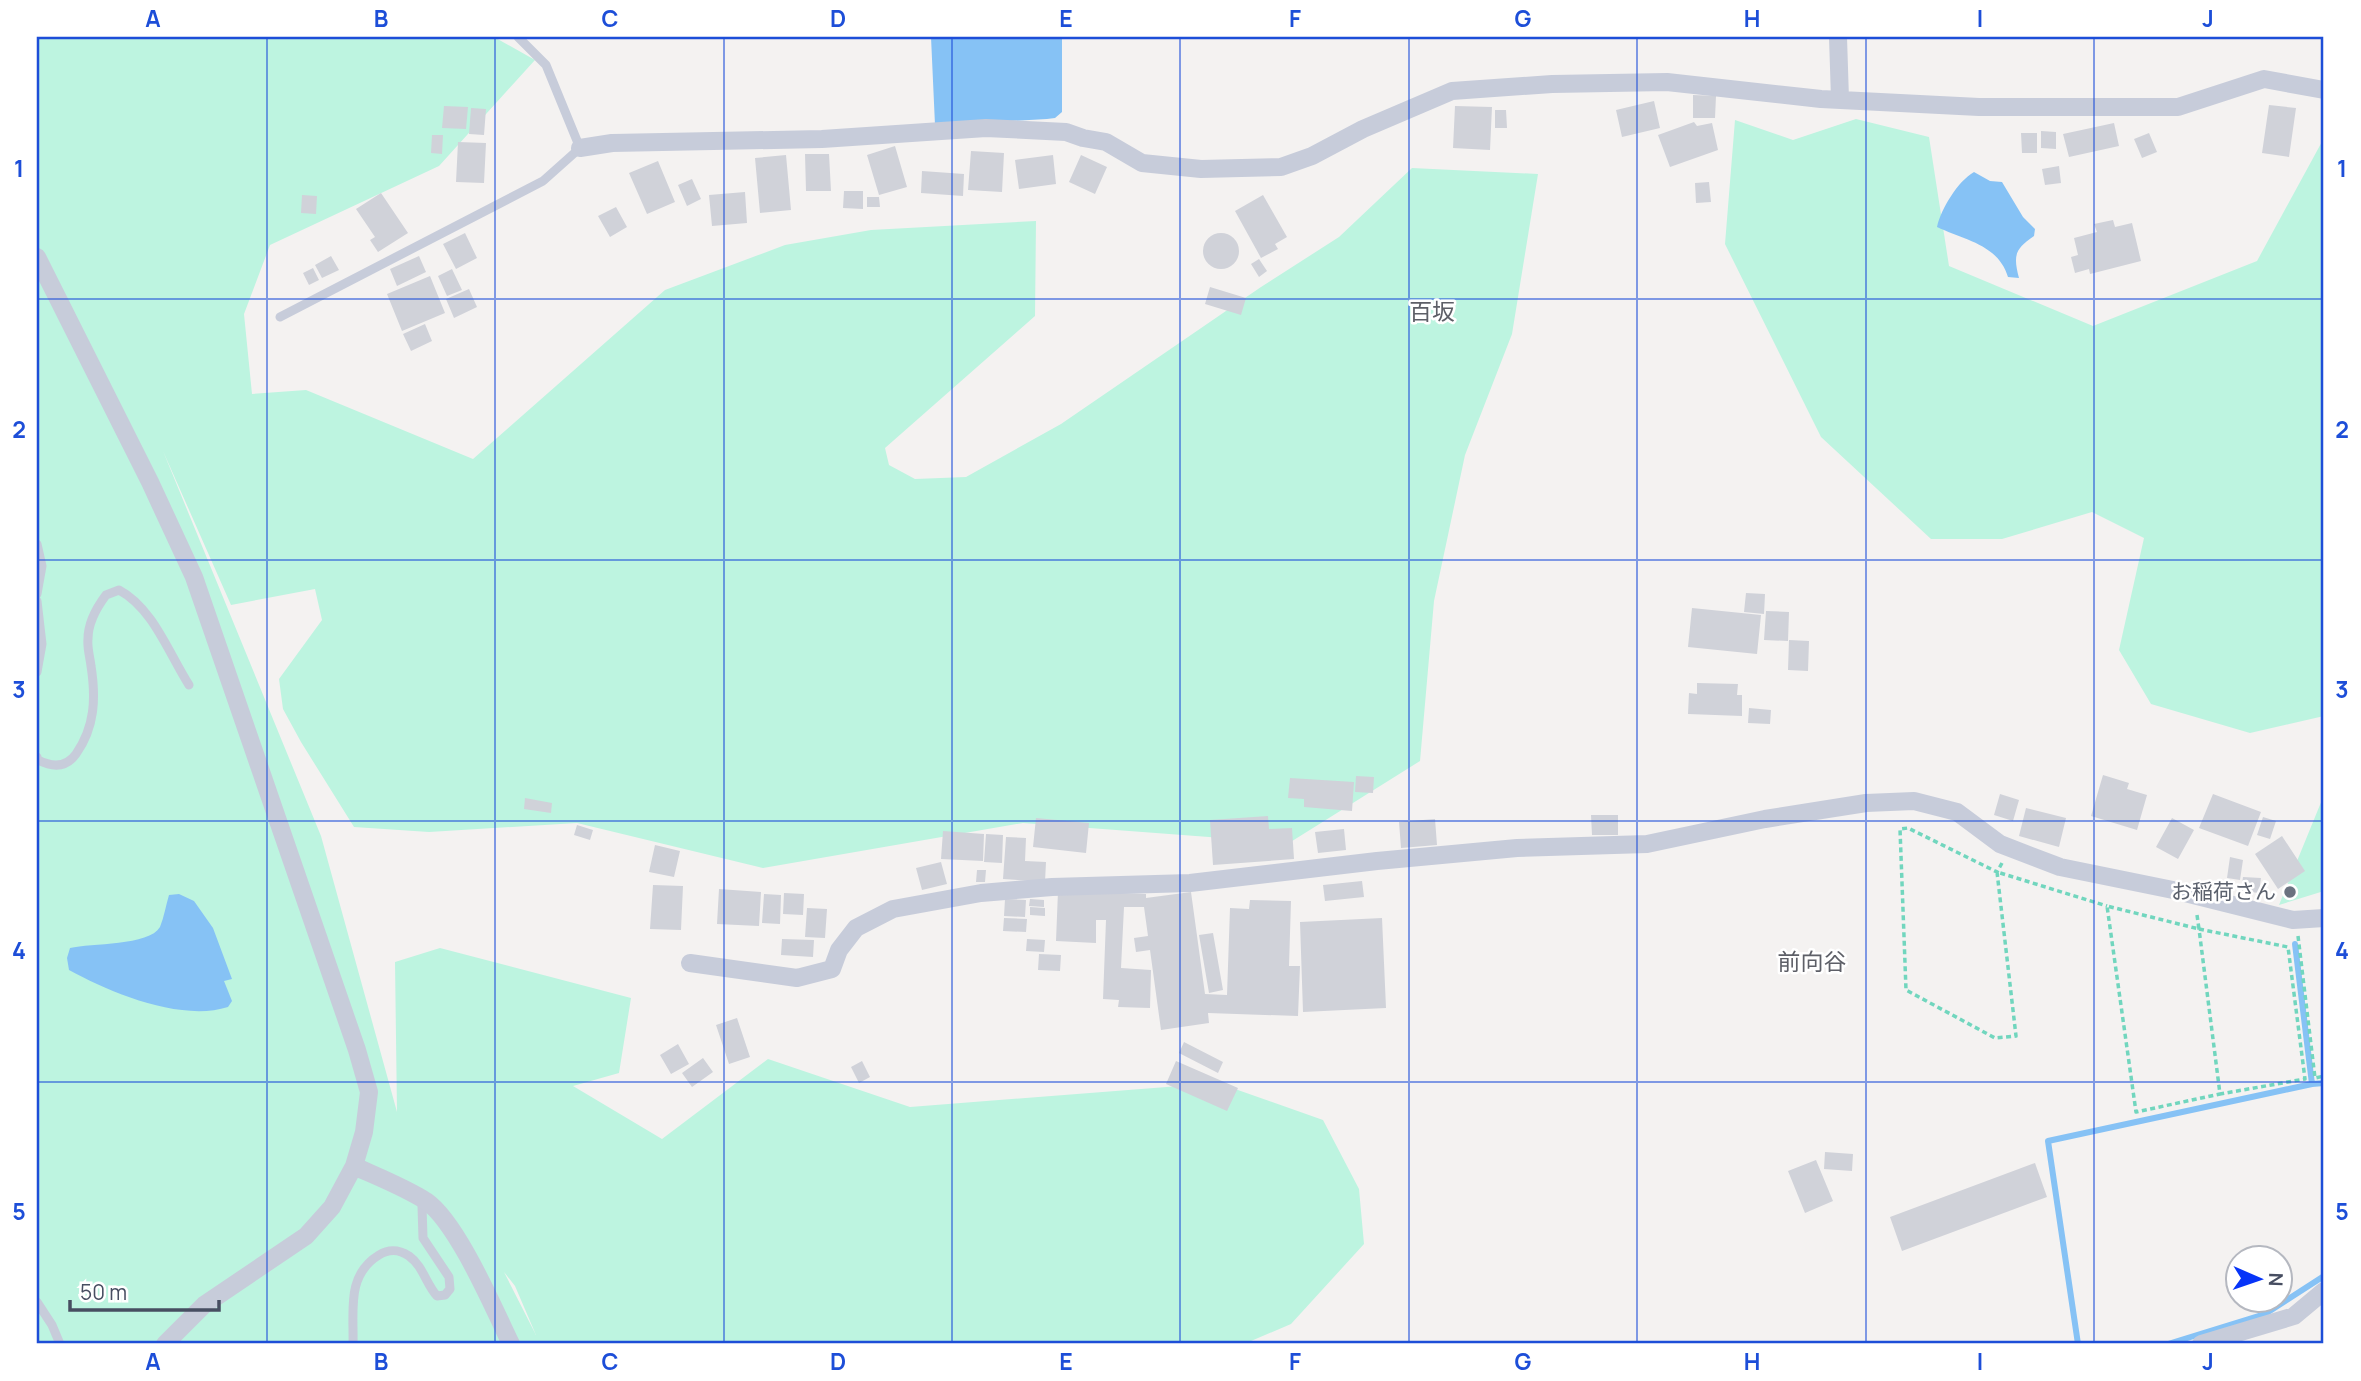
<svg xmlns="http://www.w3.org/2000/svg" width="2361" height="1381" font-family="Manrope,'Noto Sans JP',sans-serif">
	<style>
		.green { fill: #bdf4e0; fill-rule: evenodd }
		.water { fill: #86c2f5 }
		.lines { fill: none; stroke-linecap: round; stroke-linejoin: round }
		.stream { stroke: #86c2f5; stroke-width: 6 }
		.building { fill: #d0d2d9 }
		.path { stroke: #71d6be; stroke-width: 3.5; stroke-dasharray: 5 3.5; stroke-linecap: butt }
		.service { stroke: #c7ccda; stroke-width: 9 }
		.minor { stroke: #c7ccda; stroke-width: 18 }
		.grid { fill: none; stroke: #1d4ed8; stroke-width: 2; stroke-opacity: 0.55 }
		.worship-dot { fill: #6b7280; stroke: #fff; stroke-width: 2.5 }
		.labels { text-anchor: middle; stroke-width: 5; stroke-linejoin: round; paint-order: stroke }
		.worship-label { font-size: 21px; fill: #5b616d; stroke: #fff; text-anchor: end }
		.neighbourhood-label { font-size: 23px; fill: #5d5f67; stroke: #fff }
		.neatline { fill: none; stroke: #1d4ed8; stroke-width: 2.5 }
		.grid-label { font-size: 23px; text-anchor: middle; font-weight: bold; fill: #1d4ed8 }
	</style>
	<rect width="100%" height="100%" fill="#f4f2f1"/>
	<path class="green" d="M37,37H494L535,60L439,166L270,245L244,314L252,394L306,390L473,459L665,290L785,245L871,230L1036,221L1035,316L885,448L889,465L915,479L966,477L1061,424L1261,287L1339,237L1412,168L1538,174L1512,334L1465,455L1434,601L1420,761L1289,843L1023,823L763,868L577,823L429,832L354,827L301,742L283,709L279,679L322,620L315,589L231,605L163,451L321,836L397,1112L395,962L440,948L631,998L619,1073L573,1086L662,1139L768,1059L910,1107L1218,1083L1323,1120L1359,1189L1364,1244L1291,1324L1244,1344H37ZM504,1272L515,1286L536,1335Z
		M1856,119L1929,137L1949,266L2093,326L2257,261L2324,138V716L2250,733L2151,704L2119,650L2144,538L2092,512L2002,539H1931L1821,437L1725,244L1735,120L1793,140Z
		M2324,795V891L2279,905Z"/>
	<path class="water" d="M931,37H1062V112L1055,118L1047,119L935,125Z
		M1974,172L1990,181L2002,182L2023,217L2035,229L2034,236C2015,249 2013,255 2019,278L2008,277C1998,244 1964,240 1937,227C1941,209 1958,181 1974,172Z
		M179,894L194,901L213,928L232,979L224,981L232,1001L228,1007C181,1022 111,993 69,970L67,958L70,948C91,943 149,946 160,927C164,917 166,905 169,895Z"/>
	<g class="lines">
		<path class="stream" d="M2312,1084L2324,1083
			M2078,1344L2048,1141L2312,1084L2295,944
			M2168,1344L2265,1314L2324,1276"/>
	</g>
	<path class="building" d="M1693,95L1716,96L1715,118H1693Z
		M1654,101L1660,128L1622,137L1616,110Z
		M2269,105L2296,108L2289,157L2262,153Z
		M444,106L468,107L466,129L442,128Z
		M1455,106L1492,107L1490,150L1453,148Z
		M471,108L486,109L484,135L469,134Z
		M1495,110H1506L1507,128H1495Z
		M1694,122L1697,126L1712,123L1718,150L1670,167L1658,135Z
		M2114,123L2119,146L2069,157L2063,134Z
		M2041,131L2056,132V149L2041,148Z
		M2021,133H2037V153H2022Z
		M2149,133L2157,152L2142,158L2134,139Z
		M432,135H443L442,154L431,153Z
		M458,142L486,143L484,183L456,182Z
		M895,146L907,187L879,195L867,155Z
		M971,151L1004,153L1002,192L968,190Z
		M805,154H829L831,191H806Z
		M786,155L791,210L760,213L755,158Z
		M1053,155L1056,184L1019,189L1015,160Z
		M1081,155L1107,167L1095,194L1069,182Z
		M658,161L675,202L647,214L629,173Z
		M2059,166L2061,183L2045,185L2042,169Z
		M922,171L964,174L963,196L921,193Z
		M692,179L701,199L687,206L678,185Z
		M1709,182L1711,202L1696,203L1695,183Z
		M844,191H863V209L843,208Z
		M745,192L747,223L712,226L709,195Z
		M381,193L408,233L378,252L370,240L375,237L356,209Z
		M302,195L317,196L316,214L301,213Z
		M1263,195L1287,237L1275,244L1278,249L1261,258L1235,211Z
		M867,197H879L880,207H867Z
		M616,207L627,227L610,237L598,216Z
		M2113,220L2115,227L2132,223L2141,261L2090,274L2089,269L2075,273L2071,257L2078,255L2074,238L2097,232L2094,224Z
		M1203 251a18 18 0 1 1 36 0a18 18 0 1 1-36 0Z
		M465,233L477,258L456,269L443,244Z
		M331,256L339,270L322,278L315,265Z
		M419,256L426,272L397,286L390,269Z
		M1259,259L1267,271L1259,277L1251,264Z
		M313,268L319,280L309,285L303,273Z
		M452,269L462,290L447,296L438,276Z
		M430,276L445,313L402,331L387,294Z
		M1210,287L1246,298L1241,315L1205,304Z
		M469,289L477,307L454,318L446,299Z
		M425,324L432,341L411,351L403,334Z
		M1746,593L1765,594L1764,614L1744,612Z
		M1692,608L1761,615L1757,654L1688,647Z
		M1766,611L1789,612L1788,641L1764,640Z
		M1789,640L1809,641L1808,671L1788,670Z
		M1697,683L1738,684L1737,695H1742V716L1688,714L1689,693L1697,694Z
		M1749,708L1771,710L1770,724L1748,723Z
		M2103,775L2129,783L2127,789L2147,795L2137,830L2091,816Z
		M1356,776L1374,777L1373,793L1355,792Z
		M1290,778L1354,782L1352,811L1304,807V799L1288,798Z
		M2000,794L2019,800L2013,821L1994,815Z
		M2213,794L2261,812L2248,846L2199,828Z
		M525,798L552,803L551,813L524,809Z
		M2026,808L2066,818L2059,847L2019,836Z
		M1591,815H1618V835H1592Z
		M1268,816L1269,829L1292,828L1294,859L1213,865L1210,820Z
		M2263,817L2276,821L2270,839L2257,835Z
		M1036,818L1089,823L1086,853L1033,847Z
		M2172,818L2194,830L2178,859L2156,847Z
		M1435,819L1437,845L1401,848L1399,822Z
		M577,825L593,830L590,840L574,835Z
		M1344,829L1346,850L1318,853L1315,832Z
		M943,831L984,834L983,861L941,859Z
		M986,834L1003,835L1002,863L984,862Z
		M2282,836L2305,871L2278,889L2255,854Z
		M1006,837L1026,838L1025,861L1046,862L1045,882L1003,879Z
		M655,845L680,851L674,877L649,872Z
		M2230,857L2243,860L2240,880L2227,878Z
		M941,862L947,884L922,890L916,868Z
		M977,870H986L985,882H976Z
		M2243,877L2261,878L2259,893L2241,891Z
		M1362,881L1364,897L1325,901L1323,885Z
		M653,885L683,886L681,930L650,929Z
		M719,889L761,892L759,926L717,924Z
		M1058,891L1146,894V898L1191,892L1205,994L1227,995L1230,908L1249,909L1250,900L1291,901L1289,966H1300L1298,1016L1208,1013L1209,1023L1161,1030L1150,950L1136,952L1134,938L1148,936L1144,907H1124L1121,968L1151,970L1150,1008L1118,1007L1119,1000L1103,999L1106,920H1096V943L1056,941Z
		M784,893L804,894L803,915L783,914Z
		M764,894L781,895L780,924L762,923Z
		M1005,899L1026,900L1025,917L1004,916Z
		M1030,899L1044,900V907L1029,906Z
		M1030,907L1045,908V916L1030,915Z
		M807,908L827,909L825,938L805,937Z
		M1004,918L1027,919L1026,932L1003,931Z
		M1382,918L1386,1008L1303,1012L1300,922Z
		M1213,933L1223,990L1209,993L1199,935Z
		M782,939L814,940L813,957L781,955Z
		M1027,939L1045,940L1044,952L1026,951Z
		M1039,954L1061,955L1060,971L1038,970Z
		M737,1018L750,1057L729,1064L716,1025Z
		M1184,1042L1223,1062L1218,1073L1179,1053Z
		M678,1044L689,1064L671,1074L660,1055Z
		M703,1058L713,1072L692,1087L682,1073Z
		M862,1061L870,1077L859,1083L851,1067Z
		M1176,1061L1238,1088L1227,1111L1166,1084Z
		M1825,1152L1853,1154L1852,1171L1824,1169Z
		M1816,1160L1833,1201L1805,1213L1788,1171Z
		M2035,1163L2047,1197L1902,1251L1890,1217Z"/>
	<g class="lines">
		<path class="path" d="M2002,863L1997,872L1908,828L1900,829L1906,990L1995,1038L2016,1036L1997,872L2107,906
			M2197,915L2199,929L2107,906L2136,1112L2220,1094
			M2199,929L2288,947L2305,1079L2220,1094Z
			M2298,936L2315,1078L2324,1076"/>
		<path class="service" d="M280,317L543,181L580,148L546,65L518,37
			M37,544L42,566L37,594
			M37,601L42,644L37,672
			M37,757L38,760C52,767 66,768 76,754C95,727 96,698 91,666C90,657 87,648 88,639C88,623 97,607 106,595L119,590C153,608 169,654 189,685
			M37,1302L52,1325L60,1344
			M353,1344C354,1311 346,1275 379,1255C389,1249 398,1249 409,1256C423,1266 426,1284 437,1296L445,1295L450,1289L449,1277L423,1238L422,1206L426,1201"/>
		<path class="minor" d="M1838,37L1840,99
			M580,148L612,143L822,139L986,128L1066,132L1083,138L1106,142L1142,163L1201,169L1281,167L1312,156L1363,129L1452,91L1552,84L1667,82L1821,99L1979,107H2178L2264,79L2324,90
			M37,257L150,482L194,577L357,1050L369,1092L364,1132L354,1166L332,1207L306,1236L204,1305L165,1344
			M690,963L797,978L832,969L839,950L856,928L893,909L981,893L1052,887L1190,883L1377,861L1517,848L1647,844L1765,819L1866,803L1914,801L1957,812L2000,844L2060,867L2173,890L2293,920L2324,918
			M354,1166C378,1177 404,1187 426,1201C457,1222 494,1309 511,1344
			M2201,1344L2294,1316L2324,1291"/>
	</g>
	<path class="grid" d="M267,37V1344M495,37V1344M724,37V1344M952,37V1344M1180,37V1344M1409,37V1344M1637,37V1344M1866,37V1344M2094,37V1344M37,299H2324M37,560H2324M37,821H2324M37,1082H2324"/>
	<circle class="worship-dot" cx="2290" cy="892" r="7"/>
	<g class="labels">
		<g class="worship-label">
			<text x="2276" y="899">お稲荷さん</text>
		</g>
		<g class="neighbourhood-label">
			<text x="1432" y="320">百坂</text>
			<text x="1812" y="970">前向谷</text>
		</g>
	</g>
	<rect width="2361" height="1381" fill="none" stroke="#ffffff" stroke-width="77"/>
	<g transform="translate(2259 1279) rotate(92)"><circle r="33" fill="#ffffff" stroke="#b5b8c0" stroke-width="2"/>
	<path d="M0-5L12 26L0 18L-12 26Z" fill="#0734f8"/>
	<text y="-10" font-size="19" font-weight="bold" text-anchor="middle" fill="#474e61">N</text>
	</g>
	<path d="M70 1300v10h149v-10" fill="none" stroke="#474e61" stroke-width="3.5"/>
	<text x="80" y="1300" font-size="21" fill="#474e61" stroke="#ffffff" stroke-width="5" paint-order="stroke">50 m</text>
	<rect x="38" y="38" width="2284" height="1304" class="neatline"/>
	<g class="grid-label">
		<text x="153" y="27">A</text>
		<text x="381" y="27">B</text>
		<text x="610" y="27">C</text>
		<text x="838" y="27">D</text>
		<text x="1066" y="27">E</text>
		<text x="1295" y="27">F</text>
		<text x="1523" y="27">G</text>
		<text x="1752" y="27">H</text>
		<text x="1980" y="27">I</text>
		<text x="2208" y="27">J</text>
		<text x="19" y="177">1</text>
		<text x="2342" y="177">1</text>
		<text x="19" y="438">2</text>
		<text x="2342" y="438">2</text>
		<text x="19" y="698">3</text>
		<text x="2342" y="698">3</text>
		<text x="19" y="959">4</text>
		<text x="2342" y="959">4</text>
		<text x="19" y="1220">5</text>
		<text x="2342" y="1220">5</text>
		<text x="153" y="1370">A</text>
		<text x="381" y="1370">B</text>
		<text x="610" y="1370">C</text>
		<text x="838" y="1370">D</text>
		<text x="1066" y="1370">E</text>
		<text x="1295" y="1370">F</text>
		<text x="1523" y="1370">G</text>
		<text x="1752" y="1370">H</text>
		<text x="1980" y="1370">I</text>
		<text x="2208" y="1370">J</text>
	</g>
</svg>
